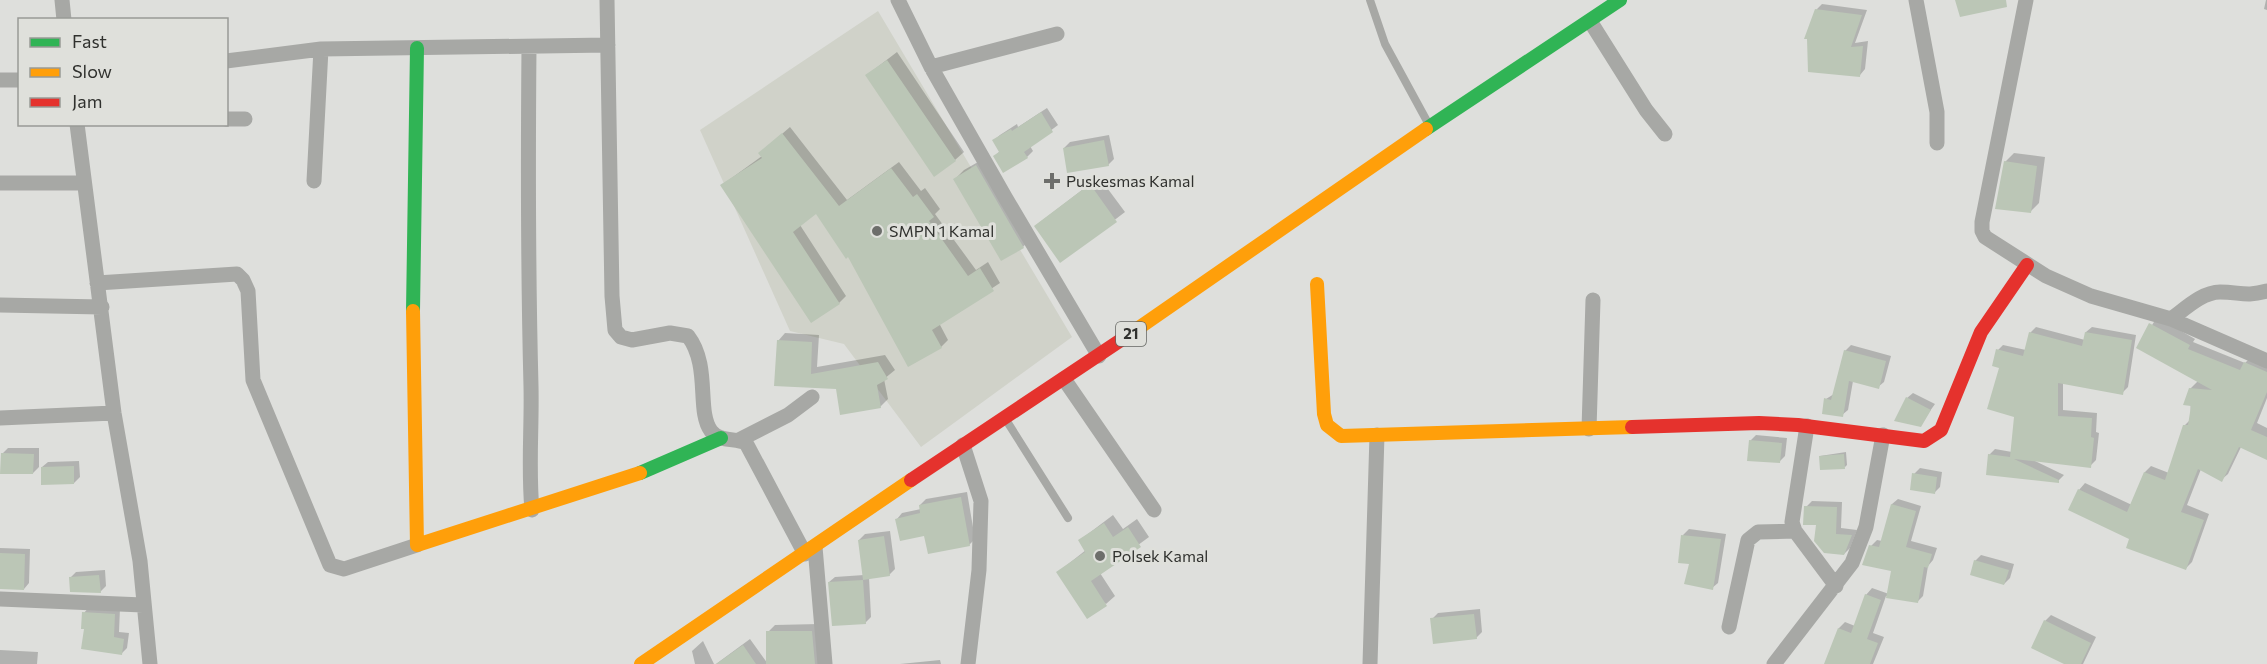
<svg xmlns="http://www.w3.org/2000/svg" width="2267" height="664" font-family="Commissioner,sans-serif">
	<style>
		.built { fill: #d0d2c9 }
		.shadow { fill: #0003 }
		.building { fill: #bbc6b6 }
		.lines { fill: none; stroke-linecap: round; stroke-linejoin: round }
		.lane { stroke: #a7a8a5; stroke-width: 8 }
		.street { stroke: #a7a8a5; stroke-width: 15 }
		.fast { stroke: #30b455; stroke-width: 14 }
		.slow { stroke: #ff9f0a; stroke-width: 14 }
		.jam { stroke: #e5322d; stroke-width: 14 }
		.poi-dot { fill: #6d6e6b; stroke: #dfe0db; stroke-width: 2 }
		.labels { text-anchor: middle; stroke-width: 6; stroke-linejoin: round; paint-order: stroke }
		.shield { fill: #dfe0db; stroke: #646662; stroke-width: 1.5 }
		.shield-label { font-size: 15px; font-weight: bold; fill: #30312e }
		.poi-label { font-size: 16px; fill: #30312e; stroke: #dfe0db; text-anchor: start }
	</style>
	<rect width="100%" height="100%" fill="#dedfdc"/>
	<path class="built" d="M878,11L1072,337L921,447L844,344L790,331L700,130Z"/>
	<path class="shadow" d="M2266,0H2267V10L2264,9Z
		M1822,4L1867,10L1855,43L1868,41L1865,69L1860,75L1816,10Z
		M897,52L964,152L955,160L867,75Z
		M1047,108L1058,125L1030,146L1033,151L1027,157L995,156L1000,151L994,140L1000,135L1017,124L1018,127Z
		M790,127L847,200L899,162L921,191L925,188L940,209L935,214L976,270L988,262L1000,283L939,323L948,340L941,347L848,255L816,212L800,225L846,296L839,303L722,185L762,156L760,153Z
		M1109,135L1114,159L1108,165L1064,148L1070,142Z
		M2014,153L2045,157L2039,203L2030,212L2005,162Z
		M985,158L1031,238L1023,247L955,179L964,170Z
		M1099,177L1125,212L1061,261L1035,226Z
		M2157,317L2195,339L2193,342L2245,363L2251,357L2267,363V398L2257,423L2267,428V458L2241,447L2228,474L2221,480L2201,469L2187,505L2209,514L2192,562L2186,568L2131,538L2079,490L2085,483L2132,505L2145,472L2151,466L2169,473L2184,426L2191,419L2190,389L2198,381L2138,348Z
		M2036,327L2085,340L2086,332L2092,327L2136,335L2128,387L2122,393L2063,383V410L2097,413L2096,432L2099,433L2096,460L2090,466L2033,460L2064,475L2058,481L1989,455L1995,449L2012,452L2015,415L1998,350L2003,345L2026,350L2030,333Z
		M785,333L819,335L817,367L885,355L895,370L884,379L888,399L880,407L837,387L776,384L778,341Z
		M1851,345L1891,356L1884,382L1878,387L1853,381L1848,410L1842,415L1826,399L1834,394L1845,351Z
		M1913,393L1935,404L1920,425L1907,398Z
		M1756,435L1787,438L1785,456L1779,462L1750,441Z
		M8,448H39V467L33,473L2,454Z
		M1846,452L1847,465L1845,467L1820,456Z
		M79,461L80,477L74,483L42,467L48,462Z
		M1920,468L1942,472L1940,487L1934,493L1914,474Z
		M967,492L975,539L969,545L925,534L897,519L902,513L921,509L920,505L926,499Z
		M1898,499L1921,506L1911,541L1937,548L1933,560L1928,566L1923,596L1917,602L1886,596L1873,633L1884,637L1873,664H1826L1839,628L1845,622L1855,626L1866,595L1872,588L1889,594L1893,570L1871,546L1877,540L1882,541L1892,504Z
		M1812,501L1842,502L1841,528L1857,530L1850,548L1844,554L1806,507Z
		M1113,515L1123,529L1137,519L1149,537L1100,573L1115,596L1106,604L1058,572L1086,550L1080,540Z
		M1689,529L1726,534L1718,583L1712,588L1690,563L1683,535Z
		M890,531L895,569L889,575L869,577L871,617L865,623L829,582L835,577L864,575L859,540L865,534Z
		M0,548L30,549L29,583L24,589L0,588Z
		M1981,555L2014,564L2010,578L2004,584L1975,561Z
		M105,570L106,586L100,592L70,578L76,572Z
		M89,607L120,608L119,632L129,633L127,648L121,654L84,613Z
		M1480,609L1482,632L1476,638L1432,619L1438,613Z
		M2051,615L2096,637L2083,664H2067L2045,621Z
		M819,624L823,664H716L750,639L768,664V632L775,625Z
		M703,641L714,664H695L692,651Z
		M0,650L38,652L37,664H0Z
		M940,660L941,664H899H900Z"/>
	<path class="building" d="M1955,0H2006L2007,7L1960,17Z
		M1815,9L1862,15L1851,47L1863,46L1860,77L1808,72L1807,39H1804Z
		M887,60L956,161L934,177L865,75Z
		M1041,112L1053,132L1024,152L1028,158L1003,173L993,156L999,152L992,140L1011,129L1012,131Z
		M782,133L839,206L891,168L913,197L917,194L934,217L929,221L968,276L980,268L994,291L932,330L942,348L908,367L848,257L846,259L816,214L793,232L840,304L811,323L720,185L762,158L758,153Z
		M1104,140L1109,166L1067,173L1063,148Z
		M2004,161L2037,166L2031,213L1995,209Z
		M976,165L1024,248L1001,261L953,179Z
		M1090,184L1117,222L1060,263L1034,226Z
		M2149,323L2190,345L2188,349L2240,370L2244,362L2267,372V392L2251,430L2267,437V460L2239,447L2222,482L2198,469L2181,512L2204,520L2186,570L2126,548L2129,539L2068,510L2078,489L2127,512L2144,472L2165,480L2183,425H2188L2191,406L2183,405L2189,388L2212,390L2136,348Z
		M2029,332L2082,346L2085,332L2132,340L2123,395L2058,383V416L2092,418L2091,437L2094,438L2091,468L2014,459L2059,480V483L1986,475L1988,454L2010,457L2014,417L1987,409L1999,368L1992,366L1996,349L2023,356Z
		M777,340L812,342L811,374L878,362L888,379L877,385L881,408L840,415L836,389L774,386Z
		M1844,350L1886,361L1879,389L1849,381L1843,417L1822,414L1824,398L1831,400Z
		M1906,397L1931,410L1921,427L1894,421Z
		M1749,440L1782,443L1780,463L1747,461Z
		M1,453L34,454L33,474H0Z
		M1844,454L1845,469L1820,470L1819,456Z
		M74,466V484L41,485V467Z
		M1912,473L1937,477L1935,494L1910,490Z
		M961,497L970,546L928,554L924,536L900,541L895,519L920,513L919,505Z
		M1891,504L1916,511L1906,547L1932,554L1928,568L1924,567L1918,603L1886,598L1891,571L1862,565L1869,545L1879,547Z
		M1804,506L1837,507L1836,534L1852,535L1844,555L1824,553L1814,541L1816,525H1803Z
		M1104,523L1113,537L1128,527L1141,547L1091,581L1107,606L1087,619L1056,572L1085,552L1078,540Z
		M1681,535L1721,539L1713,590L1684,584L1689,564L1678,563Z
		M884,536L890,576L863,580L858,540Z
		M0,553L25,554L24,590L0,589Z
		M1974,560L2009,570L2004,585L1970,575Z
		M99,575L101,593L70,592L69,577Z
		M863,580L866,624L832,626L828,582Z
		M1865,594L1881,600L1867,639L1878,643L1870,664H1824L1838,628L1851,633Z
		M82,612L115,614L114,637L124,639L122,655L81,649L84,629H81Z
		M1474,614L1477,639L1433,644L1430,618Z
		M2044,620L2091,643L2081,664H2064L2031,648Z
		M766,631H812L815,664H766Z
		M743,645L756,664H716Z"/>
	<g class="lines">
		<path class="lane" d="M1370,0L1385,44L1428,123
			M1008,423L1068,518"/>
		<path class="street" d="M62,0L64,20
			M607,0L612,296L615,330L621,337L632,340L670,333L688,336C711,366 696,411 711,431C719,442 736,438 746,443L805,554
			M898,0L931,67L1005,197L1099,356
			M1916,0L1937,112V143
			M2026,0L1982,222V231L1985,237L2046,276L2091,296L2171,319L2267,361
			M1590,21L1646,110L1665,134
			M529,47C528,160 528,273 531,386C532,428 528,468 532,510
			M226,61L321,49L608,45
			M931,67L1057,34
			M0,80H20
			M226,119H245
			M77,124L114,413L140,561L150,664
			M314,181L321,49
			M0,183H83
			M97,283L237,274L243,280L248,291L253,380L330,565L344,569L417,545
			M0,305L102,307
			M2171,319C2185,309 2202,292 2220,292C2240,292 2246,297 2267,291
			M1064,379L1154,510
			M0,418L114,413
			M1807,426L1792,522L1795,531L1836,586
			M1589,429L1593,300
			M739,440L788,415L812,397
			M963,445L981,501L979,570L968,664
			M815,547L825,664
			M0,599L143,605
			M1729,627L1748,540L1758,532L1795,531
			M1370,664L1377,435
			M1774,664L1852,563L1866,527L1883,435"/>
		<path class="fast" d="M1426,129L1620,0
			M413,311L417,48
			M640,473L721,438"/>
		<path class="slow" d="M1317,284L1324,414L1327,425L1341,436L1632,427
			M413,311L417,545L640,473
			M1130,334L1426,129
			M641,664L911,480"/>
		<path class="jam" d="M1632,427L1759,423L1798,425L1924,441L1941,430L1981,332L2027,265
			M911,480L1130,334"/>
	</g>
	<g class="poi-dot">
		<path d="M1049 172h6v6h6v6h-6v6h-6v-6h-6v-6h6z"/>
		<circle cx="877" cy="231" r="6"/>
		<circle cx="1100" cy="556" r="6"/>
	</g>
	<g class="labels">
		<rect class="shield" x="1116" y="322" width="30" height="24" rx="4.5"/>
		<g class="shield-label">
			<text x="1131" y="339">21</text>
		</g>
		<g class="poi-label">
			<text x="1066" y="187">Puskesmas Kamal</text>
			<text x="889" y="237">SMPN 1 Kamal</text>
			<text x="1112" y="562">Polsek Kamal</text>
		</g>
	</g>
	<rect x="18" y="18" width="210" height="108" fill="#dfe0db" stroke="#999a96" stroke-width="1.5"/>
	<rect x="30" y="38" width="30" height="9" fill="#30b455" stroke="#999a96" stroke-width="1.5"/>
	<text x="72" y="48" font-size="18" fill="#30312e">Fast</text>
	<rect x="30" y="68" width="30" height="9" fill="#ff9f0a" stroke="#999a96" stroke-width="1.5"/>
	<text x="72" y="78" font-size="18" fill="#30312e">Slow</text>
	<rect x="30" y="98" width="30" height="9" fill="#e5322d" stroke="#999a96" stroke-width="1.5"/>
	<text x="72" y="108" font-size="18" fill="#30312e">Jam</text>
</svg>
